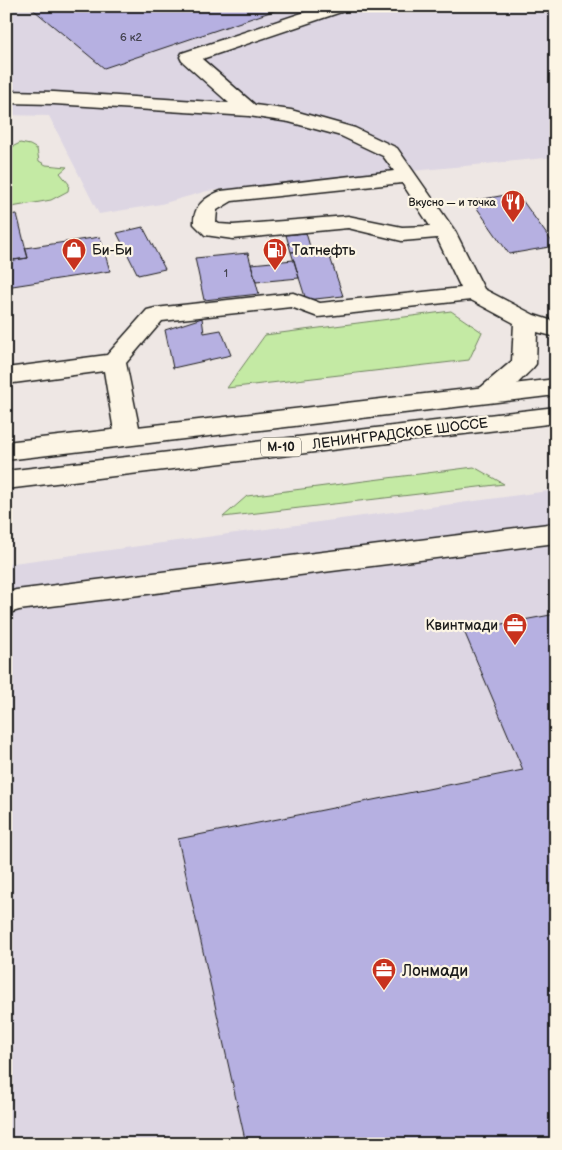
<svg xmlns="http://www.w3.org/2000/svg" width="562" height="1150" font-family="'Balsamiq Sans',sans-serif">
	<style>
		.built { fill: #ddd6e3 }
		.green { fill: #c4eaa4; stroke: #708360 }
		.building { fill: #b6b0e1; stroke: #1c1c1c }
		.lines { fill: none; stroke-linecap: round; stroke-linejoin: round }
		.minor-casing { stroke: #1c1c1c; stroke-width: 3 }
		.highway-casing { stroke: #1c1c1c; stroke-width: 3 }
		.minor { fill: #fcf5e5; fill-rule: evenodd }
		.highway { fill: #fcf5e5; fill-rule: evenodd }
		.labels { text-anchor: middle; stroke-width: 4.5; stroke-linejoin: round; paint-order: stroke }
		.number-label { font-size: 11px; fill: #42414d }
		.far-poi-label { font-size: 11px; fill: #1c1c1c; stroke: #fcf5e5; text-anchor: end }
		.shield { fill: #fcf5e5; stroke: #5f5d58; stroke-width: 1 }
		.shield-label { font-size: 12px; font-weight: bold; fill: #1c1c1c }
		.poi-label { font-size: 14px; fill: #1c1c1c; stroke: #fcf5e5; text-anchor: start }
		.street-label { font-size: 14px; fill: #1c1c1c; stroke: #fcf5e5 }
		.near-poi-label { font-size: 16px; fill: #1c1c1c; stroke: #fcf5e5; text-anchor: start }
	</style>
	<rect width="100%" height="100%" fill="#eee7e4"/>
	<filter id="ink" filterUnits="userSpaceOnUse"><feTurbulence type="fractalNoise" baseFrequency=".02" numOctaves="2"/><feDisplacementMap in="SourceGraphic" scale="10" xChannelSelector="R" yChannelSelector="G"/><feConvolveMatrix kernelMatrix="1 2 1 2 8 2 1 2 1" color-interpolation-filters="sRGB"/></filter>
	<g filter="url(#ink)">
		<path class="built" d="M6,6H556V157L207,191L161,204L99,214L49,116L6,115Z
			M556,490V1144H6V564Z"/>
		<path class="green" d="M20,143L30,145L37,149L39,161L46,165L67,167L60,173L69,184L68,191L51,200L6,208V150Z
			M451,311L482,332L469,360L227,388L265,335Z
			M474,467L504,484L223,517L247,496Z"/>
		<path class="building" d="M29,6H288L104,68Z
			M517,193L555,246L509,254L472,201Z
			M17,214L28,258L6,261V215Z
			M143,227L165,269L138,275L117,233Z
			M306,233L311,250L291,252L286,235Z
			M100,237L110,271L6,287V261L28,258L25,248Z
			M327,248L343,296L306,300L291,252Z
			M248,253L259,294L204,300L195,258Z
			M294,260L299,278L256,282L251,264Z
			M202,318L204,333L221,330L231,355L173,368L165,330Z
			M556,614V1144H246L178,839L523,770L464,631Z"/>
		<g class="lines">
			<defs>
				<path id="minor" d="M323,6H350L347,10L202,59L255,105L291,110L355,128L397,148L455,231L484,289L534,315L556,322V337L537,332L536,364L532,369C518,382 500,406 479,401L476,395L479,389L512,361L514,323L471,300L318,317L291,307L162,321L126,363L141,437L137,443L128,445L119,443L115,437L104,371L6,384V368L107,355L147,310L155,308L293,293L320,303L461,288L437,238L402,241L348,228L233,239L205,235L194,224C193,206 205,197 221,191L394,171L383,156L341,136L289,122L249,116L54,104L6,103V91L54,92L229,103L182,61L180,57L182,53ZM402,183L430,226L402,227L348,216L233,225L219,224L216,222L217,210L232,201Z
					M556,523V543L19,610L6,614V593L16,590Z"/>
				<path id="highway" d="M556,379V395L6,460V442Z
					M556,407V423L6,489V471Z"/>
			</defs>
			<use href="#minor" class="minor-casing"/>
			<use href="#highway" class="highway-casing"/>
			<use href="#minor" class="minor"/>
			<use href="#highway" class="highway"/>
		</g>
	</g>
	<defs>
		<symbol id="restaurant-pin" viewBox="-11 -11 22 30"><path d="M0 17L-7.5 6A9.5 9.5 0 1 1 7.5 6Z" fill="#c8321e" stroke="#fcf5e5"/><path d="M-5-6h1v4h1v-4h1v4h1v-4h1v5L-1.5 .5V6h-2V.5L-5-1ZM5-6V6H3V1.5H1.5Q1.5-4 5-6Z" fill="#fff"/></symbol>
		<symbol id="shop-pin" viewBox="-11 -11 22 30"><path d="M0 17L-7.5 6A9.5 9.5 0 1 1 7.5 6Z" fill="#c8321e" stroke="#fcf5e5"/><path d="M-5-2.5h2.3a2.7 3.5 0 0 1 5.4 0H5L5.5 6h-11ZM-1.5-2.5h3a1.5 2.3 0 0 0-3 0Z" fill="#fff"/></symbol>
		<symbol id="fuel-pin" viewBox="-11 -11 22 30"><path d="M0 17L-7.5 6A9.5 9.5 0 1 1 7.5 6Z" fill="#c8321e" stroke="#fcf5e5"/><path d="M-5.5-6h7V0h2V4h1.3V-2.5L3-4.5l.8-.8L6-3V5H2.5V1h-1V6h-7ZM-4.2-4.7v3.2H.2V-4.7Z" fill="#fff"/></symbol>
		<symbol id="office-pin" viewBox="-11 -11 22 30"><path d="M0 17L-7.5 6A9.5 9.5 0 1 1 7.5 6Z" fill="#c8321e" stroke="#fcf5e5"/><path d="M-6-3h4V-5.5h4V-3h4V5H-6ZM-1-4.5V-3h2v-1.5ZM-6 0V1H6V0Z" fill="#fff"/></symbol>
	</defs>
	<g fill-rule="evenodd">
		<use href="#restaurant-pin" x="499" y="188" width="28" height="38"/>
		<use href="#shop-pin" x="60" y="236" width="28" height="38"/>
		<use href="#fuel-pin" x="261" y="236" width="28" height="38"/>
		<use href="#office-pin" x="501" y="611" width="28" height="38"/>
		<use href="#office-pin" x="370" y="956" width="28" height="38"/>
	</g>
	<g class="labels">
		<g class="number-label">
			<text x="131" y="41">6 к2</text>
			<text x="226" y="277">1</text>
		</g>
		<g class="far-poi-label">
			<text x="496" y="206">Вкусно — и точка</text>
		</g>
		<rect class="shield" x="261" y="437.5" width="40" height="19" rx="4"/>
		<g class="shield-label">
			<text x="281" y="451">М-10</text>
		</g>
		<g class="poi-label">
			<text x="92" y="255">Би-Би</text>
			<text x="292" y="255">Татнефть</text>
			<text x="498" y="630" text-anchor="end">Квинтмади</text>
		</g>
		<g class="street-label">
			<text transform="translate(400 433) rotate(-7)" y="5">ЛЕНИНГРАДСКОЕ ШОССЕ</text>
		</g>
		<g class="near-poi-label">
			<text x="402" y="976">Лонмади</text>
		</g>
	</g>
	<rect width="562" height="1150" fill="none" stroke="#fcf5e5" stroke-width="25"/>
	<rect x="12" y="12" width="537" height="1125" fill="none" stroke="#1c1c1c" stroke-width="2" filter="url(#ink)"/>
</svg>
